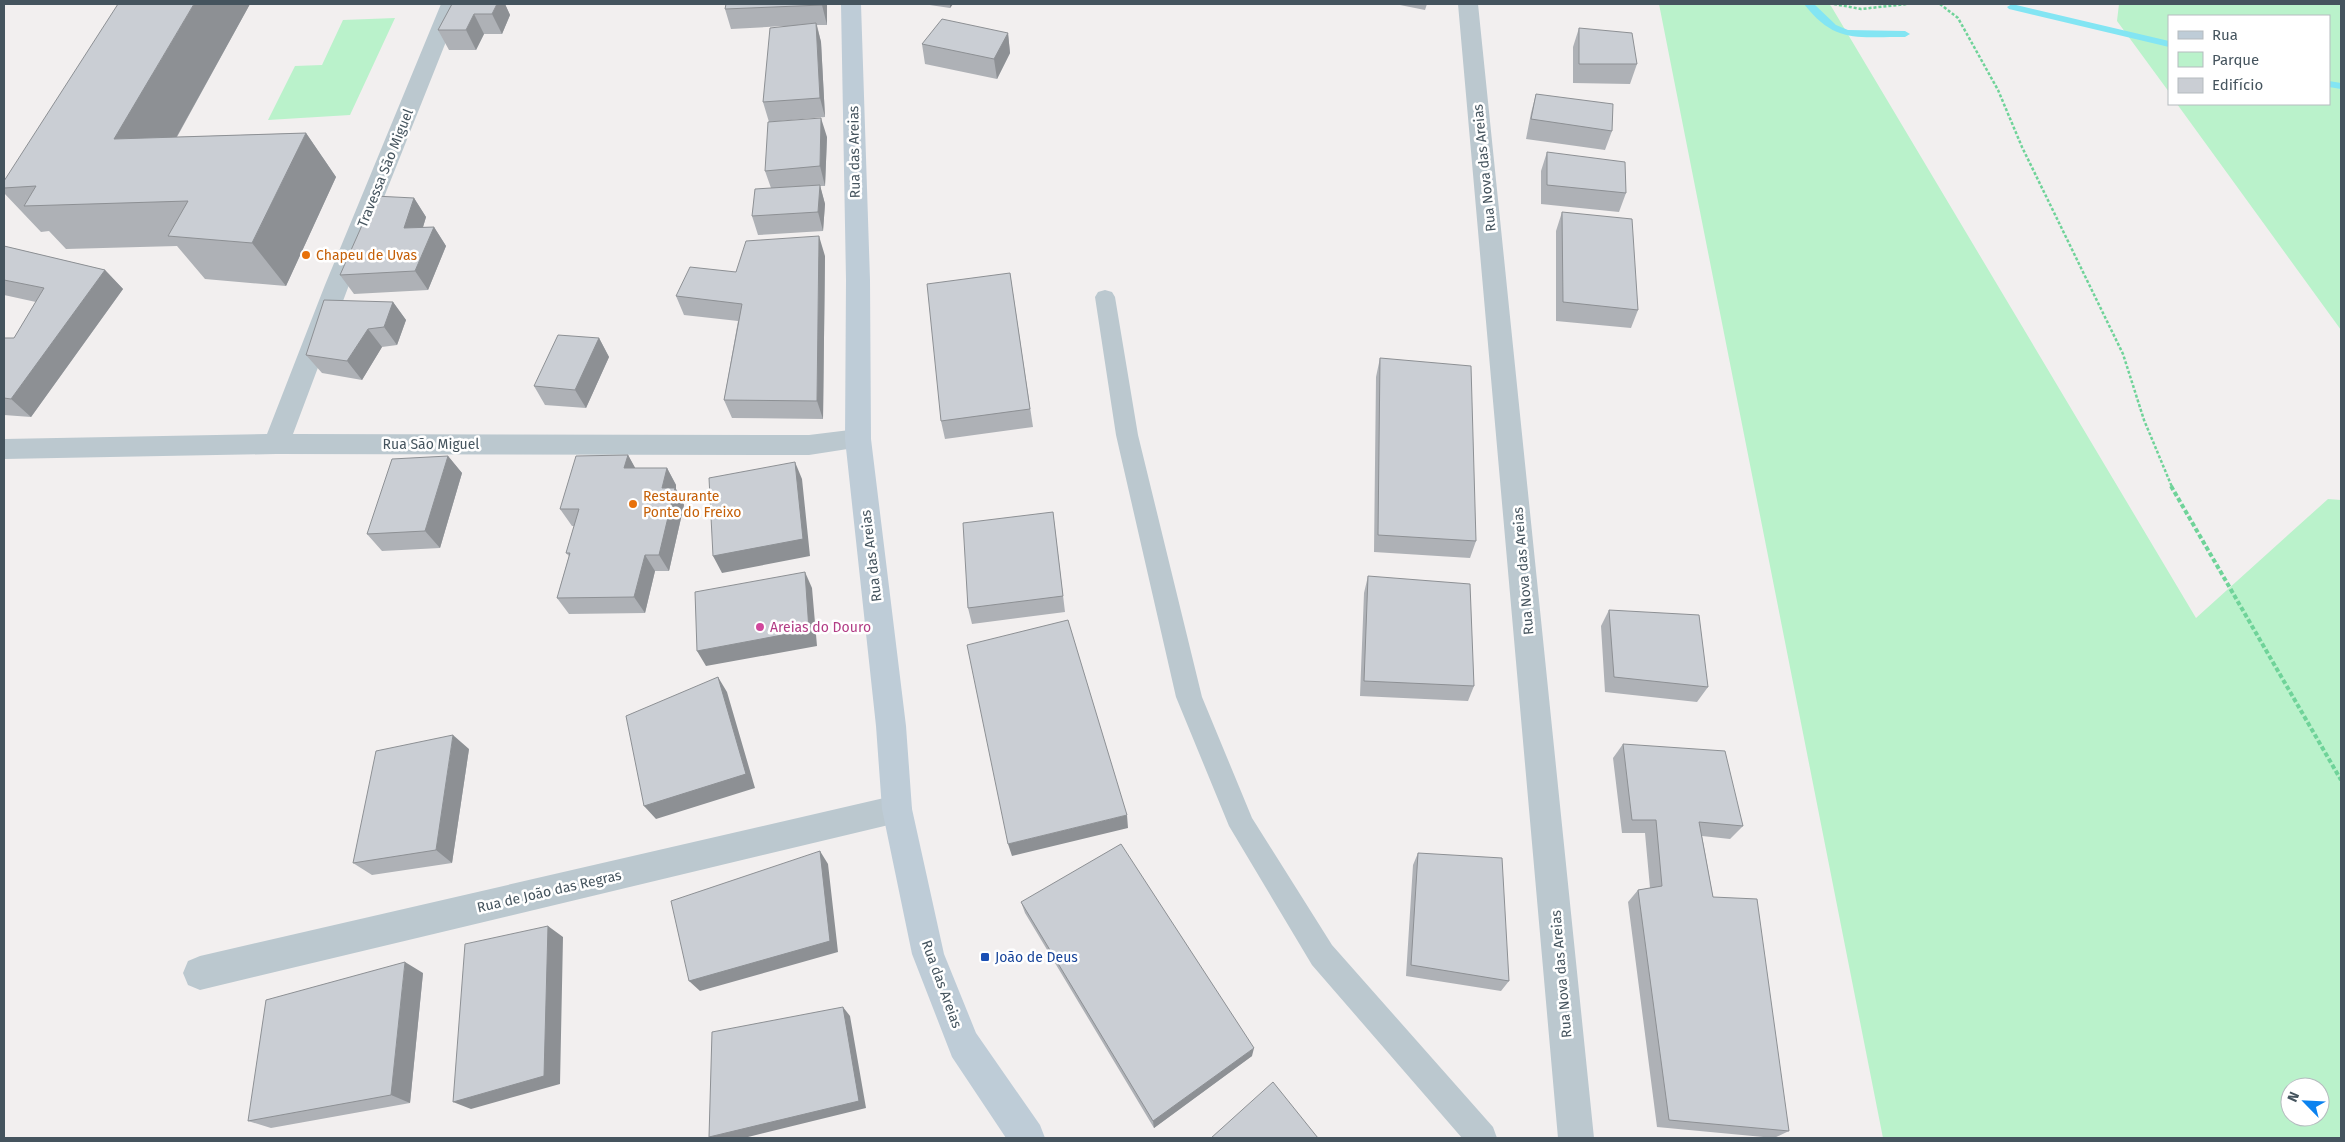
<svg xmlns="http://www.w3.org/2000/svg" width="2345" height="1142" font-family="'Fira Sans',sans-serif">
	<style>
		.green { fill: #baf2cb; fill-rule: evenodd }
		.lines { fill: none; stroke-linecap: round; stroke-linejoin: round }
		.stream { fill: #83e5f3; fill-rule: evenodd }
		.path-far1 { stroke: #6fd399; stroke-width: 2.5; stroke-dasharray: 3 2; stroke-linecap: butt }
		.path { stroke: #6fd399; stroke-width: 4; stroke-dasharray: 4.5 2.5; stroke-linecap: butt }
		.lane { fill: #bbc8cf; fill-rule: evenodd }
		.street { fill: #bbc8cf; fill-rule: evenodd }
		.secondary { fill: #beccd7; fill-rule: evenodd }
		.wall { fill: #aeb1b6 }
		.shaded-wall { fill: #8d9094 }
		.building { fill: #caced4; stroke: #8d9094 }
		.food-dot { fill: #e8710a; stroke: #fff; stroke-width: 2 }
		.hotel-dot { fill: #d1479c; stroke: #fff; stroke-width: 2 }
		.transit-dot { fill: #1a4fb4; stroke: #fff; stroke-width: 2 }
		.labels { text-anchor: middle; stroke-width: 5; stroke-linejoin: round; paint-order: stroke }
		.street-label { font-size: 14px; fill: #45545e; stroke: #fff }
		.food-label { font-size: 14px; fill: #c56008; stroke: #fff; text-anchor: start }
		.hotel-label { font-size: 14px; fill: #b23c85; stroke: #fff; text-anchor: start }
		.transit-label { font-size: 14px; fill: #164399; stroke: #fff; text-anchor: start }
	</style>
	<rect width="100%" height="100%" fill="#f2efef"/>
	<path class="green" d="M1659,4H1829L1831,6L2196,618L2328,499L2341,500V1138H1883ZM2290,1087H2320V1117H2290Z
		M2119,4H2341V330L2177,104H2329V16H2169V92L2117,21Z
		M395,18L350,115L268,120L295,66L322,65L343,20Z"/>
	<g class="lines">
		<path class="stream" d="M1804,4H1814L1836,25L1848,30L1905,31L1910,34L1905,37C1858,36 1836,45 1804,4Z
			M2012,4L2169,41V47L2009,9L2007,7Z
			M2329,81L2341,83V89L2329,87Z"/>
		<path class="path-far1" d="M1834,4L1861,9L1907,4
			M1940,4L1958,18L1998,90L2022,147L2123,354L2144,420L2172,487"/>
		<path class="path" d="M2171,486L2341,780"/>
		<path class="lane" d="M1105,290L1112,292L1115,297L1138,435L1202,697L1252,818L1332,945L1493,1127L1497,1138H1462L1312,965L1229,826L1176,697L1116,435L1095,297L1098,292Z"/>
		<path class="street" d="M441,4H461L349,285L293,434L809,435L858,429L867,432L871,439L867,446L809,455L276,454L4,459V439L267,434L325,285Z
			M1458,4H1478L1594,1138H1558Z
			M897,795L908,799L912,809L908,819L897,823L200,990L188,985L183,973L188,961L200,956Z"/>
		<path class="secondary" d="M841,4H861L870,280L871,439L906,726L912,809L944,954L976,1033L1040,1125L1045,1138H1006L952,1057L912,954L882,809L876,726L845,439L846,280Z"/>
	</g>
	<path class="wall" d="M250,4L177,137L306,133L336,177L286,286L205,279L177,246L66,249L49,231L41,232L4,193V181Z
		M452,4H505L510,15L502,34H484L476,50H449L438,30Z
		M726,4H827V25H817L821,42L825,117L769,122L763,102L784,26L731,29L725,9Z
		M923,4H953L950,8Z
		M1395,4H1427L1425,10Z
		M1579,28L1637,64L1630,84L1573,83V47Z
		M1008,33L1010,53L997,79L925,64L922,44Z
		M1536,94L1612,131L1605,150L1526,139L1531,113Z
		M827,137L825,186H820L825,204L823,231L758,235L752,216L771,188L765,171Z
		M1547,152L1626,193L1619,212L1541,204V171Z
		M414,198L426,217L423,227H434L446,246L428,290L354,294L340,275Z
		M1562,212L1638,310L1631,328L1556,321V231Z
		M4,246L105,270L123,289L31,417L4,415V338H14L36,302L4,295Z
		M825,256L823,419L732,418L724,400L738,321L684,315L676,296L736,272Z
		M1010,273L1033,427L945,439L941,421Z
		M393,302L406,320L397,345L382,347L362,380L322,373L306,355Z
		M599,338L609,357L586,408L545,405L534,386Z
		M1380,358L1476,541L1470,558L1374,552L1376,377Z
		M628,455L635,468H667L676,485V489L684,505L669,571H655L645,613L569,614L557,598L569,556L566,553L574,526H572L560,509Z
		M448,456L462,473L440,548L382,551L367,534Z
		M1053,512L1065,612L972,624L968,608Z
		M1368,576L1474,686L1468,701L1360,696L1364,593Z
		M1609,610L1708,687L1697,702L1605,692L1601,626Z
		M1623,744L1743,826L1730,839L1702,836L1713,897L1789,1131L1774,1138L1657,1127L1628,902L1638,890L1650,888L1645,833H1622L1613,758Z
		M469,749L452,863L372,875L353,863Z
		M1418,853L1509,981L1501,991L1406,976L1413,865Z
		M1021,902L1252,1056L1154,1128L1025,913Z
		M423,973L410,1103L271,1128L248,1121Z"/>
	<path class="shaded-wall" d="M194,4H250L151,183L114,139Z
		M497,4H505L510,15L502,34L492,14Z
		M822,4H827V25L822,5Z
		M950,4H953L950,8Z
		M474,14L484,34L476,50L466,30Z
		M816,23L821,42L825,117L820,98Z
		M1008,33L1010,53L997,79L994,59Z
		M821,118L827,137L825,186L820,166Z
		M306,133L336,177L286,286L252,243Z
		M820,185L825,204L823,231L818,212Z
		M414,198L426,217L417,247L404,228Z
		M434,227L446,246L428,290L415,271Z
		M819,236L825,256L823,419L817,401Z
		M105,270L123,289L31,417L11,399Z
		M393,302L406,320L397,345L384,327Z
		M368,329L382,347L362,380L347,361Z
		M599,338L609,357L586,408L575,390Z
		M628,455L638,473L624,468Z
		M448,456L462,473L440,548L425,531Z
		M795,462L802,479L810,556L722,573L713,556Z
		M667,468L676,485V489L684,505L669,571L659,555L662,488Z
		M645,555L655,571L645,613L634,597Z
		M805,572L812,588L817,646L706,666L697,651Z
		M718,677L727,692L755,788L656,819L644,806Z
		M453,735L469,749L452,863L436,850Z
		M1127,815L1128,828L1012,856L1008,844Z
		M820,851L828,864L838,952L700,991L689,981Z
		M548,926L563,937L560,1084L471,1109L453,1102Z
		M405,962L423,973L410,1103L391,1095Z
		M843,1007L850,1016L866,1108L744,1138H711L709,1137Z
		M1254,1048L1252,1056L1154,1128L1153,1121Z"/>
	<path class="building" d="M118,4H194L114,139L306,133L252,243L168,236L188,201L24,206L36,186L4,188V181Z
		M452,4H497L492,14H474L466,30H438Z
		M726,4H822V5L725,9Z
		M942,19L1008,33L994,59L922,44Z
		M816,23L820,98L763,102L770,28Z
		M1579,28L1632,33L1637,64H1579Z
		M1536,94L1613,104L1612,131L1531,119Z
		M821,118L820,166L765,171L768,122Z
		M1547,152L1625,162L1626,193L1547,185Z
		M820,185L818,212L752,216L755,189Z
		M375,196L414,198L404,228L434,227L415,271L340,275Z
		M1562,212L1632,219L1638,310L1563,302Z
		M819,236L817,401L724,400L742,304L676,296L690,267L736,272L746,241Z
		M4,246L105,270L11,399L4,398V338H14L44,288L4,280Z
		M1010,273L1030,409L941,421L927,284Z
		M324,300L393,302L384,327L368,329L347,361L306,355Z
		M558,335L599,338L575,390L534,386Z
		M1380,358L1471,366L1476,541L1378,535Z
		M628,455L624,468H667L662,488H675L659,555H645L634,597L557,598L570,553H566L579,509H560L576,456Z
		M448,456L425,531L367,534L392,459Z
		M795,462L803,539L713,556L709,478Z
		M1053,512L1063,596L968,608L963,523Z
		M805,572L809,630L697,651L695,592Z
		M1368,576L1470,584L1474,686L1364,681Z
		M1609,610L1699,615L1708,687L1614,677Z
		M1068,620L1127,815L1008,844L967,645Z
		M718,677L746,774L644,806L626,716Z
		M453,735L436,850L353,863L376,751Z
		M1623,744L1725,751L1743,826L1699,822L1713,897L1757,899L1789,1131L1669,1120L1638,890L1662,886L1656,820H1632Z
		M1121,844L1254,1048L1153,1121L1021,902Z
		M820,851L830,941L689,981L671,901Z
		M1418,853L1502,858L1509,981L1411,965Z
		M548,926L544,1076L453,1102L465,944Z
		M405,962L391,1095L248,1121L266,1000Z
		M843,1007L859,1101L709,1137L712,1032Z
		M1273,1082L1318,1138H1211Z"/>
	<g class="food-dot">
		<circle cx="306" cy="255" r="5"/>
		<circle cx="633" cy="504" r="5"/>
	</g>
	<circle class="hotel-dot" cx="760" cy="627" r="5"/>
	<rect class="transit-dot" x="980" y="952" width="10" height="10" rx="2.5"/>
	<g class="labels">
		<g class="street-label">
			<text transform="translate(854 152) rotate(-91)" y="5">Rua das Areias</text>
			<text transform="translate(385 168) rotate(-68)" y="5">Travessa São Miguel</text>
			<text transform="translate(1484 168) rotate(-96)" y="5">Rua Nova das Areias</text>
			<text x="431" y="449">Rua São Miguel</text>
			<text transform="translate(871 556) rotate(-97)" y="5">Rua das Areias</text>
			<text transform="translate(1523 571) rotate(-95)" y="5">Rua Nova das Areias</text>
			<text transform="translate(549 891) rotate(-13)" y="5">Rua de João das Regras</text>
			<text transform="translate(1561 974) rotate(-95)" y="5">Rua Nova das Areias</text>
			<text transform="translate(942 984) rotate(70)" y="5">Rua das Areias</text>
		</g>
		<g class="food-label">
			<text x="316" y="260">Chapeu de Uvas</text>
			<text x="643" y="501">Restaurante<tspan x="643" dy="16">Ponte do Freixo</tspan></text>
		</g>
		<g class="hotel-label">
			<text x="770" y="632">Areias do Douro</text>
		</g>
		<g class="transit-label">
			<text x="995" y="962">João de Deus</text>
		</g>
	</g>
	<rect width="2345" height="1142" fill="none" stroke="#45545e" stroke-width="10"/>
	<rect x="2168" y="15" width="162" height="90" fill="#ffffff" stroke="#b5bbbf"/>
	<rect x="2178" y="31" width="25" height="8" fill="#beccd7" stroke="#b5bbbf"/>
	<text x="2212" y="40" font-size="15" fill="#45545e">Rua</text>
	<rect x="2178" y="52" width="25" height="15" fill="#baf2cb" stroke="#b5bbbf"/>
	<text x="2212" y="65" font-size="15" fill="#45545e">Parque</text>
	<rect x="2178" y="78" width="25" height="15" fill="#caced4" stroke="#b5bbbf"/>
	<text x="2212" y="90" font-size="15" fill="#45545e">Edifício</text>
	<g transform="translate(2305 1102) rotate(294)"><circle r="24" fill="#ffffff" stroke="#b5bbbf"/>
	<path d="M0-4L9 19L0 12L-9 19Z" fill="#0b82ef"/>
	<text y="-8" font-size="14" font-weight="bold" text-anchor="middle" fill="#45545e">N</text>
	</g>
</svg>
